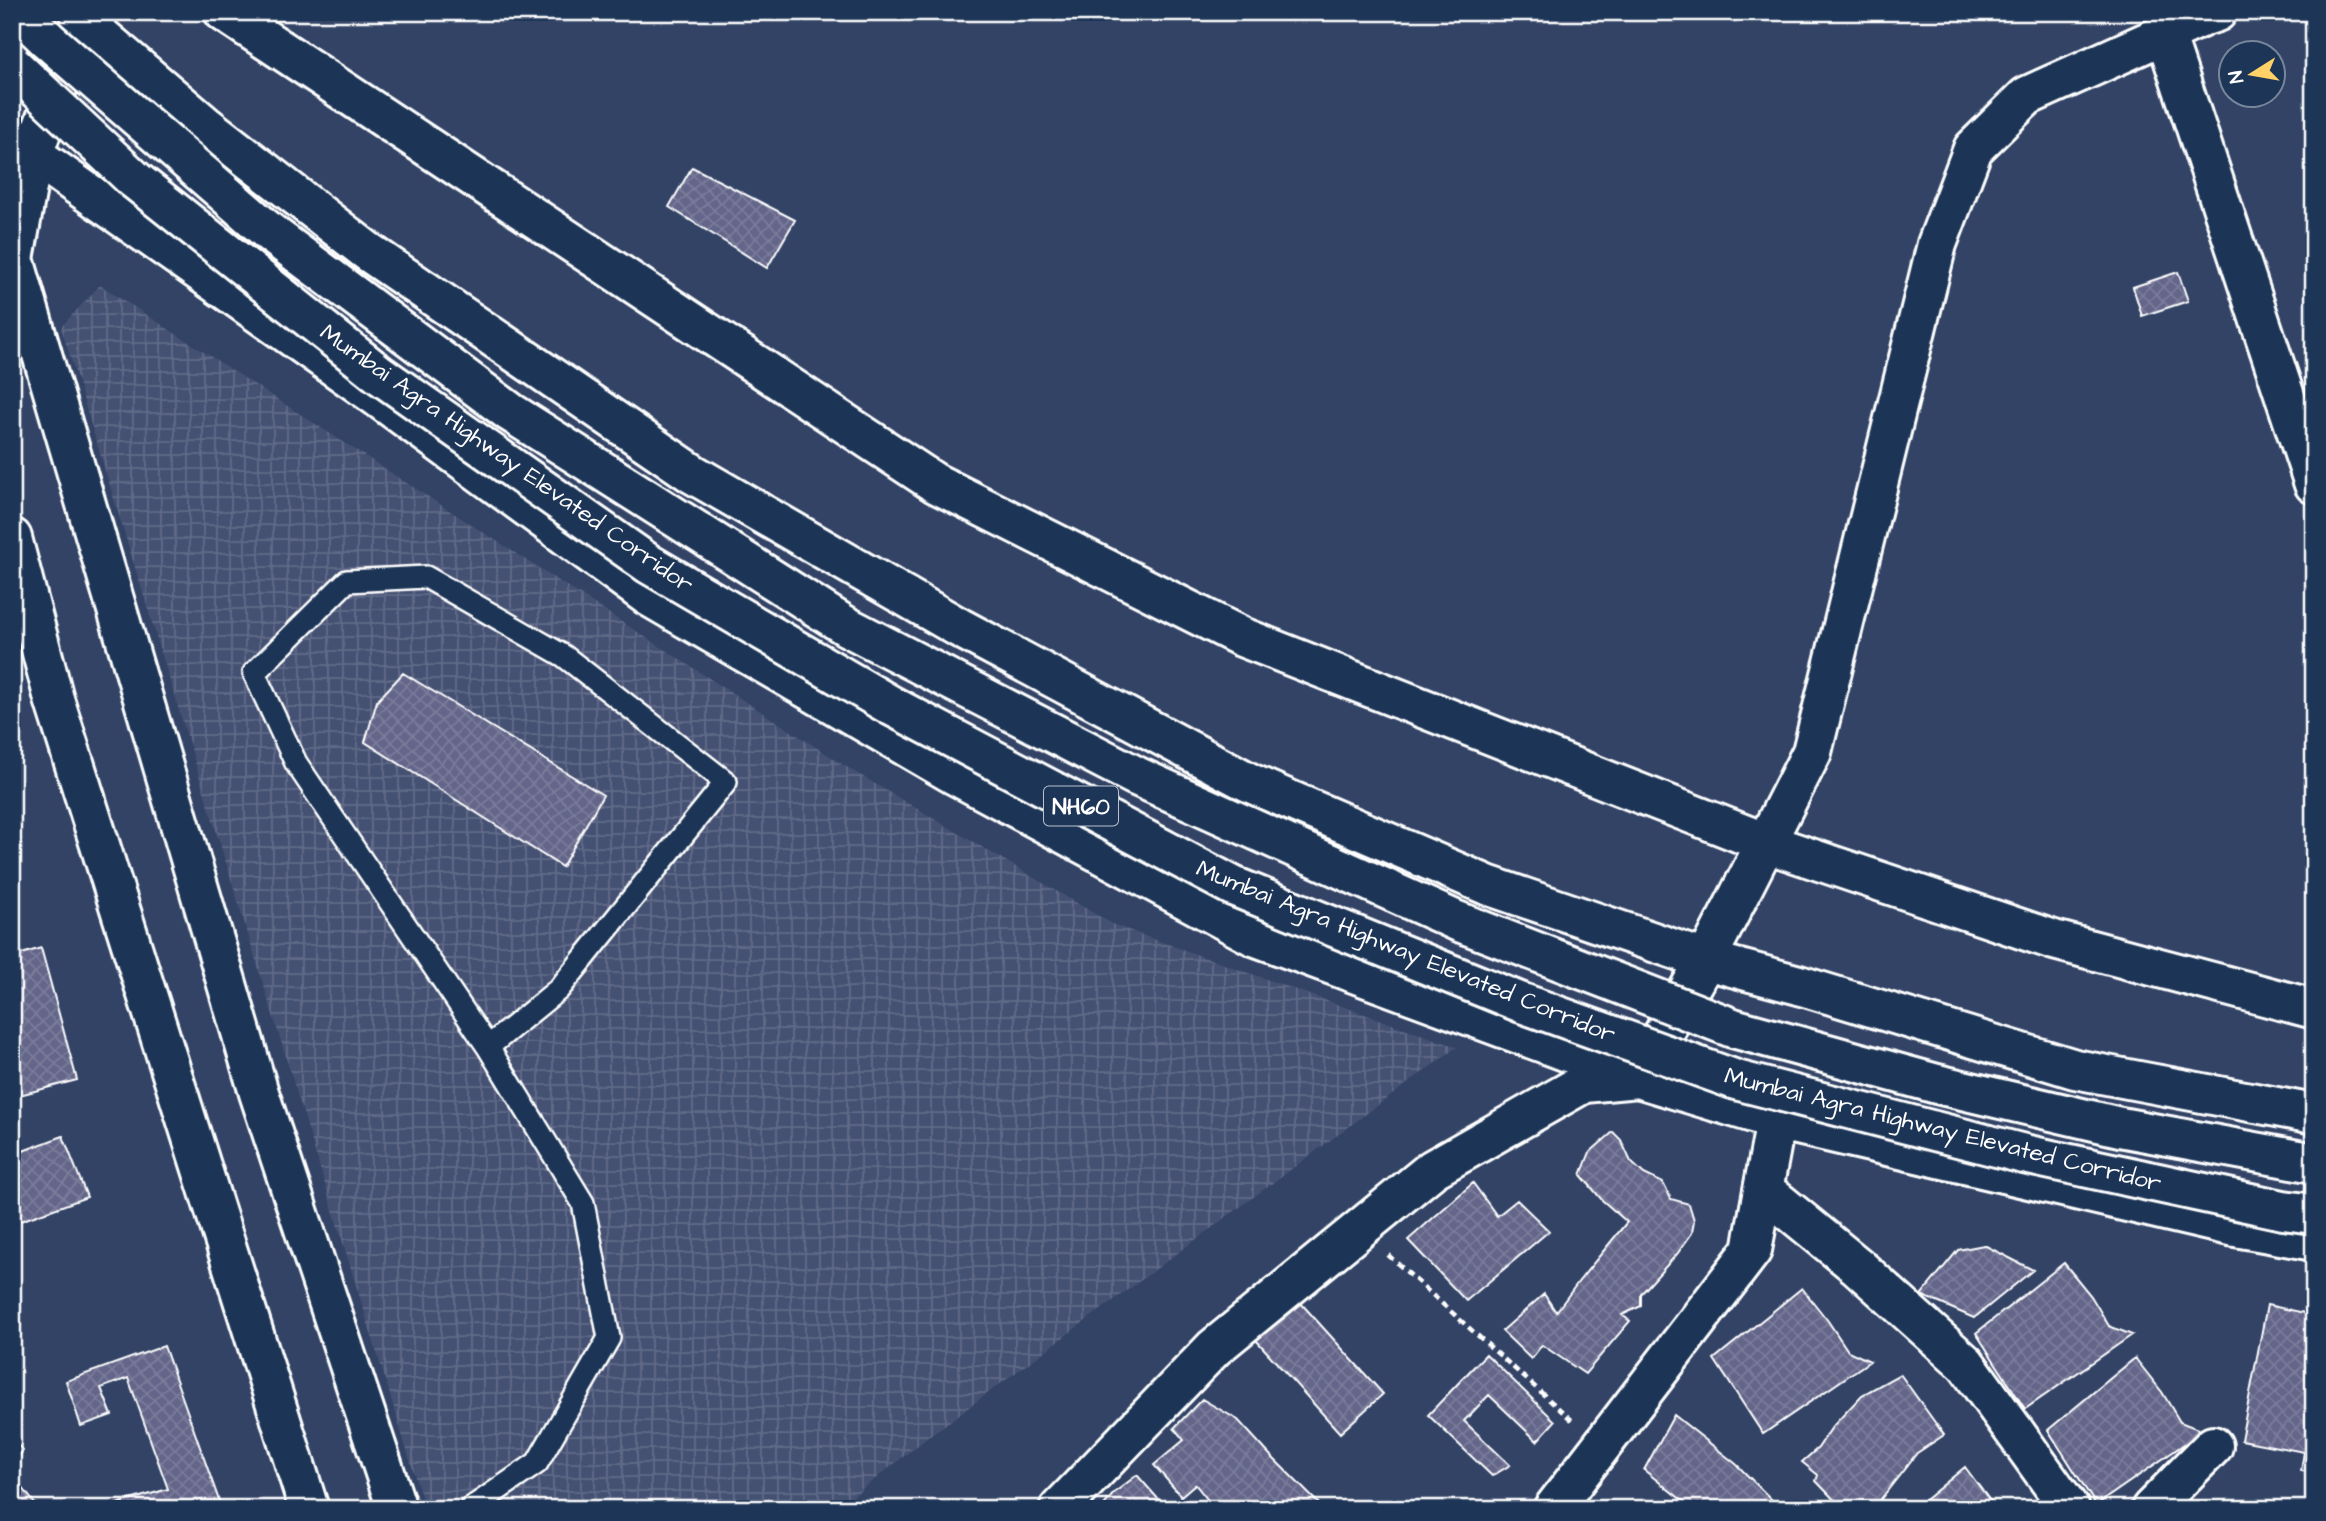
<svg xmlns="http://www.w3.org/2000/svg" width="2326" height="1521" font-family="'Architects Daughter',sans-serif">
	<style>
		.industrial { fill: url(#industrial-grid) }
		.building { fill: url(#building-cross-hatch); stroke: #fff; stroke-width: 2 }
		.lines { fill: none; stroke-linecap: round; stroke-linejoin: round }
		.lane-casing { stroke: #fff; stroke-width: 26 }
		.street-casing { stroke: #fff; stroke-width: 44 }
		.secondary-casing { stroke: #fff; stroke-width: 44 }
		.primary-casing { stroke: #fff; stroke-width: 44 }
		.path { stroke: #fff; stroke-width: 4.5; stroke-dasharray: 7 5; stroke-linecap: butt }
		.lane { stroke: #1d3557; stroke-width: 21 }
		.street { stroke: #1d3557; stroke-width: 38 }
		.secondary { stroke: #1d3557; stroke-width: 38 }
		.primary { stroke: #1d3557; stroke-width: 38 }
		.highway-bridge-casing { stroke: #fff; stroke-width: 44; stroke-linecap: butt }
		.highway-bridge { stroke: #1d3557; stroke-width: 38 }
		.labels { text-anchor: middle; stroke-width: 5; stroke-linejoin: round; paint-order: stroke }
		.shield { fill: #1d3557; stroke: #bbc2cd; stroke-width: 2 }
		.shield-label { font-size: 23px; font-weight: bold; fill: #fff }
		.street-label { font-size: 24px; fill: #fff; stroke: #1d3557 }
	</style>
	<defs>
		<pattern id="industrial-grid" width="8" height="8" patternUnits="userSpaceOnUse" patternTransform="scale(1.75)"><rect width="8" height="8" fill="#455173"/><path d="M0 4h8M4 0v8" fill="none" stroke="#616b88"/></pattern>
		<pattern id="building-cross-hatch" width="8" height="8" patternUnits="userSpaceOnUse" patternTransform="scale(1.75)"><rect width="8" height="8" fill="#636589"/><path d="M0 0l8 8M0 8l8-8" fill="none" stroke="#7a7c9b"/></pattern>
	</defs>
	<rect width="100%" height="100%" fill="#324366"/>
	<filter id="ink" filterUnits="userSpaceOnUse"><feTurbulence type="fractalNoise" baseFrequency=".0143" numOctaves="2"/><feDisplacementMap in="SourceGraphic" scale="14" xChannelSelector="R" yChannelSelector="G"/><feConvolveMatrix kernelMatrix="1 2 1 2 8 2 1 2 1" color-interpolation-filters="sRGB"/></filter>
	<g filter="url(#ink)">
		<path class="industrial" d="M100,285L853,771L1114,925L1457,1047L927,1438L837,1509H425L61,327Z"/>
		<path class="building" d="M692,167L795,220L767,268L669,207Z
			M2178,272L2188,301L2142,316L2133,287Z
			M403,673L603,795L562,867L365,742L377,701Z
			M41,948L77,1080L12,1097V957Z
			M1613,1132L1621,1140L1631,1162L1644,1174L1663,1183L1671,1199L1689,1204L1694,1220L1692,1233L1677,1254L1641,1294V1306L1622,1315L1630,1321L1585,1374L1542,1345L1531,1359L1502,1331L1544,1294L1556,1312L1579,1281L1627,1222L1602,1200L1581,1175L1590,1152Z
			M63,1136L87,1197L12,1224V1155Z
			M1473,1183L1497,1216L1517,1200L1549,1231L1466,1301L1408,1240Z
			M1984,1245L2033,1270L1974,1318L1921,1295L1958,1250Z
			M2064,1263L2091,1296L2109,1326L2132,1335L2025,1409L1976,1333Z
			M1802,1288L1828,1321L1848,1351L1870,1361L1763,1434L1714,1359Z
			M1299,1301L1383,1394L1340,1433L1256,1340Z
			M2267,1305L2314,1315V1473L2301,1471L2304,1452L2241,1440Z
			M164,1346L222,1509H114L113,1505L168,1489L128,1378L101,1388L112,1415L81,1426L66,1381Z
			M1486,1354L1555,1421L1537,1441L1489,1395L1464,1421L1510,1465L1492,1476L1428,1415Z
			M2135,1358L2162,1392L2180,1422L2203,1431L2096,1505L2048,1430Z
			M1900,1374L1944,1435L1917,1453L1873,1509L1841,1507L1816,1481L1818,1475L1802,1462L1818,1448L1832,1427L1862,1395Z
			M1202,1399L1238,1420L1270,1455L1324,1509H1215L1195,1484L1181,1496L1154,1465L1184,1440L1174,1428Z
			M1674,1415L1736,1464L1781,1509H1693L1644,1470Z
			M12,1440L23,1450L12,1470Z
			M1965,1467L1996,1509H1914Z
			M1137,1475L1167,1509H1101L1114,1493Z
			M22,1487L39,1509H12Z"/>
		<g class="lines">
			<defs>
				<path id="lane" d="M470,1509L537,1463L609,1338L583,1203L488,1047L296,763L254,673L347,581L426,577L564,656L726,782L559,989L488,1047"/>
				<path id="street" d="M224,12L935,483L1242,637L1766,843L2054,940L2314,1009
					M2165,34L2314,484
					M12,136L33,154
					M1764,1190L1857,1266L1966,1364L2070,1509
					M1059,1509L1214,1348L1433,1169L1584,1083L1638,1078L1706,960L1812,752L1937,244L1973,149L2027,96L2205,16L2217,12
					M1553,1509L1752,1250L1776,1120
					M2151,1509L2213,1446"/>
				<path id="secondary" d="M82,20L205,125L367,251L693,474L960,628L1250,783L1487,885L1706,960L1799,985L2075,1069L2314,1114
					M33,154L376,396L648,596L955,775L1254,936L1638,1078L1776,1120L2230,1226L2314,1241"/>
				<path id="primary" d="M82,20L33,154L14,259L259,1093L397,1509
					M12,538L54,699L309,1509"/>
			</defs>
			<use href="#lane" class="lane-casing"/>
			<use href="#street" class="street-casing"/>
			<use href="#secondary" class="secondary-casing"/>
			<use href="#primary" class="primary-casing"/>
			<path class="path" d="M1388,1255L1574,1422"/>
			<use href="#lane" class="lane"/>
			<use href="#street" class="street"/>
			<use href="#secondary" class="secondary"/>
			<use href="#primary" class="primary"/>
			<defs>
				<path id="highway-bridge" d="M19,12L48,40L269,232L510,412L846,626L1136,776L1457,921L1733,1028L1937,1084L2120,1127L2314,1163
					M12,65L135,180L379,374L649,564L890,705L1233,886L1522,1003L1736,1080L2024,1154L2283,1210L2314,1214"/>
			</defs>
			<use href="#highway-bridge" class="highway-bridge-casing"/>
			<use href="#highway-bridge" class="highway-bridge"/>
		</g>
	</g>
	<g class="labels">
		<rect class="shield" x="1044" y="786.5" width="74" height="39" rx="5"/>
		<g class="shield-label">
			<text x="1081" y="814">NH60</text>
		</g>
		<g class="street-label">
			<text transform="translate(507 458) rotate(35)" y="8">Mumbai Agra Highway Elevated Corridor</text>
			<text transform="translate(1406 951) rotate(22)" y="8">Mumbai Agra Highway Elevated Corridor</text>
			<text transform="translate(1943 1129) rotate(14)" y="8">Mumbai Agra Highway Elevated Corridor</text>
		</g>
	</g>
	<rect width="2326" height="1521" fill="none" stroke="#1d3557" stroke-width="42"/>
	<rect x="21" y="21" width="2284" height="1479" fill="none" stroke="#fff" stroke-width="2.5" filter="url(#ink)"/>
	<g transform="translate(2252 74) rotate(259)"><circle r="33" fill="#1d3557" stroke="#77869a" stroke-width="2"/>
	<path d="M0-5L12 26L0 18L-12 26Z" fill="#ffd166"/>
	<text y="-10" font-size="19" font-weight="bold" text-anchor="middle" fill="#ffffff">N</text>
	</g>
</svg>
